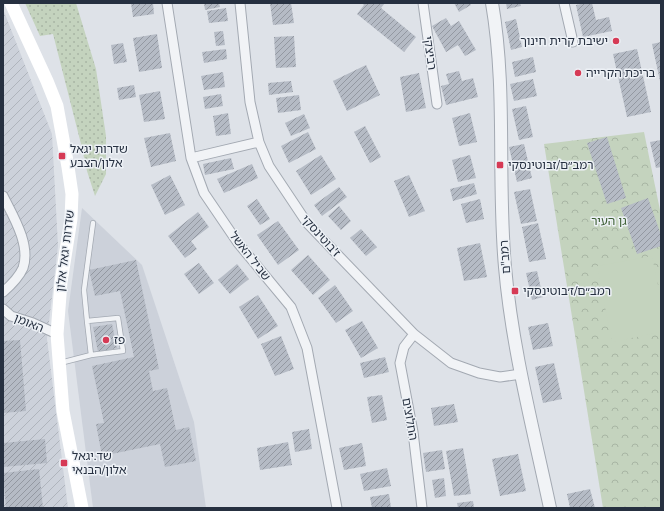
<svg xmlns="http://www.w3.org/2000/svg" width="664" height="511" font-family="'Nunito Sans','Noto Sans Hebrew',sans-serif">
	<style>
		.built { fill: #ccd1da }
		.industrial { fill: url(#industrial-furrows) }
		.grass { fill: url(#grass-dots) }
		.park { fill: url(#park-crowns) }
		.pitch { fill: #c4d3be }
		.building { fill: url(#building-hatch) }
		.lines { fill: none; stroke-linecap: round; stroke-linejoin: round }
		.service-casing { stroke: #a3a9b2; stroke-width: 6 }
		.minor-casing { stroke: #a3a9b2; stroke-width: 11 }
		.tertiary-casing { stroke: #a3a9b2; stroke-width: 14 }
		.service { stroke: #f1f3f6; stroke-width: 4.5 }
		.minor { stroke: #f1f3f6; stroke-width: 9 }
		.tertiary { stroke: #f1f3f6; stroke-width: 12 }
		.secondary { stroke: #fff; stroke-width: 13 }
		.poi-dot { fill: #d63a55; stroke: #edf1f6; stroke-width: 1.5 }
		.labels { text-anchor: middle; stroke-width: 3; stroke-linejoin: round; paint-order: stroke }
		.poi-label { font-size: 12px; fill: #263040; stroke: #edf1f6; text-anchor: start }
		.street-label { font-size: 12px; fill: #263040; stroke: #edf1f6 }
		.park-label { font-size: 12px; fill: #3b5d32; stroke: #edf1f6 }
	</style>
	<defs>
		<pattern id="industrial-furrows" width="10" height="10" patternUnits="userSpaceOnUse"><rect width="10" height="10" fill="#ccd1da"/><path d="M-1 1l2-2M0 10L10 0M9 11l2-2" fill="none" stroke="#afb4bc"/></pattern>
		<pattern id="grass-dots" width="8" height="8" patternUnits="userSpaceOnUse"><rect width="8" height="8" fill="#c4d3be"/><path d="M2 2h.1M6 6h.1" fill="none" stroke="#a8b5a4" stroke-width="1.8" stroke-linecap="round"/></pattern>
		<pattern id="park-crowns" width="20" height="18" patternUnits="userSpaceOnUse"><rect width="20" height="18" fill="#c4d3be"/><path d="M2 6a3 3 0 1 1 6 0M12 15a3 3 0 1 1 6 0" fill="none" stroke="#a8b5a4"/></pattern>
		<pattern id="building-hatch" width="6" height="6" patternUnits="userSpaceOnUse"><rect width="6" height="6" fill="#b5bbc5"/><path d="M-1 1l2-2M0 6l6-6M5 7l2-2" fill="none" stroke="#9398a1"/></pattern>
	</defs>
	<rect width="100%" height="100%" fill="#dee2e8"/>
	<path class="built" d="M82,208L142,265L194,422L206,508H93L68,311Z"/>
	<path class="industrial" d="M3,9L52,134L58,246L47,339L68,508H3Z"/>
	<path class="grass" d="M25,3H76L96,69L106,136V174L95,196L87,171L81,144L53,34L40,36Z"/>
	<path class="park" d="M644,132L661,215V508H603L544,144Z"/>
	<path class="pitch" d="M652,256L661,300V332L612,342L597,266Z"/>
	<path class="building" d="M131,3H153L154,14L133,17Z
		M204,3H219L220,7L205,10Z
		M270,3H291L294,23L273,25Z
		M362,3H385L381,8L416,37L404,52L357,14L364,5Z
		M454,3H470L471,5L459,12Z
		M506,3H520L521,6L507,9Z
		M585,3H592L596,20L609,17L612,31L583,37L576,5Z
		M226,8L228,21L209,23L207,11Z
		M446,18L451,26L459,21L476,50L465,56L458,45L446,52L432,26Z
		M516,19L522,47L511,50L505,22Z
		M223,31L225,45L216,46L214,32Z
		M157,34L162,68L139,72L133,38Z
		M294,36L296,67L276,68L274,37Z
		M661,42V81H660L652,44Z
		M123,43L127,62L114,64L111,45Z
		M226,49L227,59L204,63L202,52Z
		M637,49L651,112L627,117L613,54Z
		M533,57L536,72L515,77L512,62Z
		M366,65L380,95L347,111L333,81Z
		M459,71L462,81L473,78L478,97L446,105L441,86L449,84L446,74Z
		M223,72L225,87L204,90L201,76Z
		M419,73L426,108L406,112L400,77Z
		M533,79L537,96L514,101L510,84Z
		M291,81L293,92L269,95L268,83Z
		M134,85L136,97L119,100L117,88Z
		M160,91L165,119L144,122L139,95Z
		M221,94L223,106L205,109L203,97Z
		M299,95L301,110L278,113L276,98Z
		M526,106L533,137L519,140L512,109Z
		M228,113L231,134L216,136L213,116Z
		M470,113L477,142L459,146L452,118Z
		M304,114L310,128L291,136L285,123Z
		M365,126L381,157L370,163L354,132Z
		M308,132L316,149L289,163L281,146Z
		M170,133L176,161L151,167L144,138Z
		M607,137L626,198L607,204L587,143Z
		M661,140V167L656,168L650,142Z
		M524,144L532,178L517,182L509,147Z
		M321,155L336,179L311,195L296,171Z
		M470,155L476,178L458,182L452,160Z
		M231,158L234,169L205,175L203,164Z
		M252,164L258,178L224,193L217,179Z
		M170,175L185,205L165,215L151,185Z
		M409,175L425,211L409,217L394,181Z
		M474,183L477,194L453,201L450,189Z
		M339,187L347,197L322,216L314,205Z
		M530,189L537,221L521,224L514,192Z
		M648,198L661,235V246L637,254L621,208Z
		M257,199L270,219L260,225L247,206Z
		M480,199L484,219L466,223L461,204Z
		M339,206L351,221L341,230L328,216Z
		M198,212L209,227L191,241L197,249L185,258L168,236Z
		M278,221L299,250L278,265L257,235Z
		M538,223L546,259L529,262L522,227Z
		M361,229L377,247L366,256L350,238Z
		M480,243L487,277L464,281L457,248Z
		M308,255L330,280L313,295L291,270Z
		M136,260L159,369L149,371L153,391L167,388L176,430L189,427L196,461L165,467L160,444L102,456L96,424L104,423L92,366L134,357L120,291L95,296L89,270Z
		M199,263L214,283L199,294L184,274Z
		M237,264L249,279L230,294L218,280Z
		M537,271L543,297L532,300L526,273Z
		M335,285L353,311L336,323L318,298Z
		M258,295L278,326L258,339L239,307Z
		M362,321L378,348L361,358L345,330Z
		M548,323L553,346L533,350L528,327Z
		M112,324L117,348L98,352L93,327Z
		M281,336L294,369L275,376L261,344Z
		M20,340L26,411L3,413V341Z
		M385,357L389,372L364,378L360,363Z
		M554,363L562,399L543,403L535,367Z
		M382,395L387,420L372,423L367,397Z
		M454,404L458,422L434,426L431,408Z
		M309,429L312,449L295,452L292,432Z
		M45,439L47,463L3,467V443Z
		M288,442L292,465L260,470L257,448Z
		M362,443L366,466L344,470L339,448Z
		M463,448L471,494L454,496L446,451Z
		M442,450L445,469L426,472L423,453Z
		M518,454L526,491L500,496L492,459Z
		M387,468L391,486L364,491L360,474Z
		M39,469L43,508H6L3,473Z
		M444,478L446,496L435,498L432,480Z
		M590,489L595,508H570L567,494Z
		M389,494L391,508H372L370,497Z
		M473,501L474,508H458L457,503Z"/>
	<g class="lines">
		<defs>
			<path id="service" d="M87,321L84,290L93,223
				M60,363L91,355L123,351L118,318L87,321L91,355"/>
			<path id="minor" d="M167,3L191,158L204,193L238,243L291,307L307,348L337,508
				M240,3L250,102L259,142L269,166L307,223L414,334L451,363L479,373L500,377L521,374
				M423,3L437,104
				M564,3L573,42
				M191,158L259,142
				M3,196C13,216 31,245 23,268C19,277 10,286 3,292
				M3,309L11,316L33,323L57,334
				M414,334L404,347L400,363L413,432L422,508"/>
			<path id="tertiary" d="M492,3C507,90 497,179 505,267C512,348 533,428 550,508"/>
		</defs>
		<use href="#service" class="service-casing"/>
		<use href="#minor" class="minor-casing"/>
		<use href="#tertiary" class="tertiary-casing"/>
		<use href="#service" class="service"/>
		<use href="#minor" class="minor"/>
		<use href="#tertiary" class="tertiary"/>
		<path class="secondary" d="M11,3L47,81L57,106L68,167L72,194L71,219L61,282L57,334L63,411L82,508"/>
	</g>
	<g class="poi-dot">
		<circle cx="616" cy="41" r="4"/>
		<circle cx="578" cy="73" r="4"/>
		<rect x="58" y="152" width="8" height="8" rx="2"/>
		<rect x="496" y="161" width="8" height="8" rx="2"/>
		<rect x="511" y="287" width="8" height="8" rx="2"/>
		<circle cx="106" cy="340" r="4"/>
		<rect x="60" y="459" width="8" height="8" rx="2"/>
	</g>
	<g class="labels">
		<g class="poi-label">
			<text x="608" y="45" text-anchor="end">ישיבת קרית חינוך</text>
			<text x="586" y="77">בריכת הקרייה</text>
			<text x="70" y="153">שדרות יגאל<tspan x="70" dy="14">אלון/הצבע</tspan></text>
			<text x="508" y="169">רמב״ם/זבוטינסקי</text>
			<text x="523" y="295">רמב״ם/ז׳בוטינסקי</text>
			<text x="114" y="344">פז</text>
			<text x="72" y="460">שד.יגאל<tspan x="72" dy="14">אלון/הבנאי</tspan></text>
		</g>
		<g class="street-label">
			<text transform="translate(430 53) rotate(82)" y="4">רביצקי</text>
			<text transform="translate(321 236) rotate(48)" y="4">ז'בוטינסקי</text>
			<text transform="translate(65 251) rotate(-83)" y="4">שדרות יגאל אלון</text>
			<text transform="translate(250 256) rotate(52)" y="4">שביל האשל</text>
			<text transform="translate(505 257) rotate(-94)" y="4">רמב"ם</text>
			<text transform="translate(29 323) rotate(22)" y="4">האומן</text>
			<text transform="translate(410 419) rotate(80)" y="4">החלוצים</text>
		</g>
		<g class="park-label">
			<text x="609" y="225">גן העיר</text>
		</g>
	</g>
	<rect width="664" height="511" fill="none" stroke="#263040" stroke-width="8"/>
</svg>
